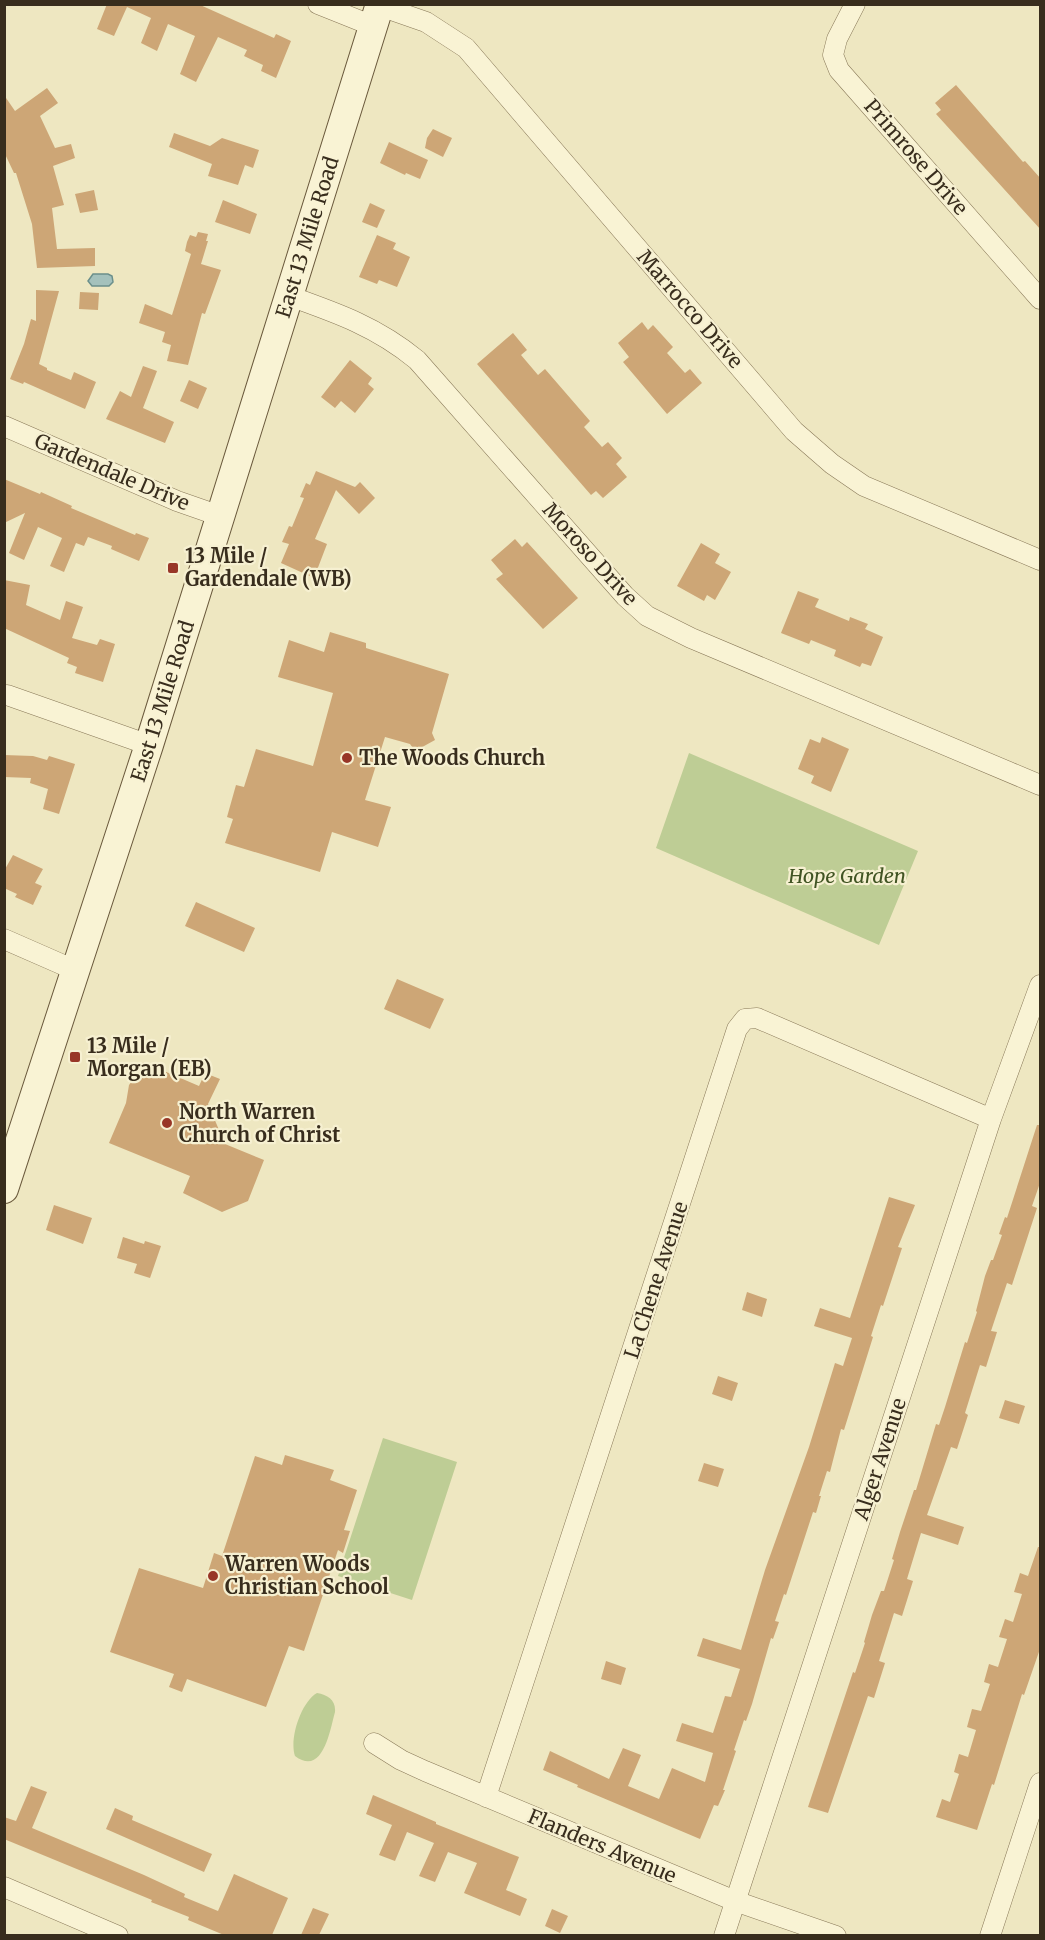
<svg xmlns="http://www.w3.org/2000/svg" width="1045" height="1940" font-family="Merriweather,serif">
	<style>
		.green { fill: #becd95 }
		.water { fill: #a4c1bc; stroke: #6b8f8b; stroke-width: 1.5 }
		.building { fill: #cda676 }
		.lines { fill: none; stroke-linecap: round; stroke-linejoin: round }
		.minor-casing { stroke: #887858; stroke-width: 21 }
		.secondary-casing { stroke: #6a593c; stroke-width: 30 }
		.minor { stroke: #f9f3d4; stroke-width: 20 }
		.secondary { stroke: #f9f3d4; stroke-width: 28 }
		.poi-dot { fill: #983627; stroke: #f6f0d1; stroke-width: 2 }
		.labels { text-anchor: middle; stroke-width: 4.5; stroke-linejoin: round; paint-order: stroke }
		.street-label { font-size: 20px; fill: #382d1d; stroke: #f6f0d1 }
		.poi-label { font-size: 20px; font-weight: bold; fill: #382d1d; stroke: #f6f0d1; text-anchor: start }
		.park-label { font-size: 20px; font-style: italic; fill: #415423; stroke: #f6f0d1 }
	</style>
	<rect width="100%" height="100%" fill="#eee7c1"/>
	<path class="green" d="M689,753L918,851L879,945L656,848Z
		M383,1438L457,1462L412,1600L338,1576Z
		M317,1693C328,1695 336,1700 335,1712C330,1730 323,1777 295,1756C289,1739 301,1702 317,1693Z"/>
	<path class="water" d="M93,274H108L112,276L113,282L109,286H92L88,281Z"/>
	<path class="building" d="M107,4H198L274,38L276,34L291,41L276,78L261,71L263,65L244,56L247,50L218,37L196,82L180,74L195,36L168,24L157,51L141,43L151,18L127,7L114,36L97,29Z
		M956,85L1023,162L1025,161L1041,179V230L936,114L941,110L935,103Z
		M47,88L58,103L40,116L55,148L71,144L75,158L53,166L64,205L52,208L57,249L95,248V266L37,268L32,224L16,173H14L4,152V95L15,111Z
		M433,129L452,138L443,157L425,148L427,138Z
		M174,133L210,146L222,138L259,150L253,168L245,165L238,185L208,176L212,164L169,147Z
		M389,142L428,160L420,179L406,173L405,175L380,163Z
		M94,190L98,210L80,213L75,194Z
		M223,200L257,214L250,234L215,222Z
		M370,203L385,210L377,228L362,222Z
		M198,232L208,234L206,241H208L201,264L221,270L205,314L202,313L188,365L167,361L171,345L162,342L165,332L139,323L145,304L172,315L191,254L185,251L187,242L190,235L196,237Z
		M377,235L396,243L393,249L410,257L397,287L379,280L377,284L359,277Z
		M36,290L59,291L39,364L47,368V370L71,380L74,372L96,382L85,409L24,382L23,384L10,379L24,344L31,319L36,321Z
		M80,292L99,293L98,310L79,309Z
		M642,322L648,330L653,325L673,347L667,353L685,373L690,369L702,383L667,414L623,362L629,357L618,343Z
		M513,333L527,350L521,355L538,375L545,369L590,421L584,427L602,447L608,442L622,458L616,464L627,477L603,498L596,491L591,495L477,364Z
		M350,360L372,378L368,384L374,389L355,413L341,401L335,408L321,397Z
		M143,366L157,371L143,408L174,422L165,443L106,419L120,391L131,397Z
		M189,380L207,388L198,409L180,401Z
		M316,471L355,487L360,482L375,498L359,514L336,490L315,539L327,544L314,578L281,563L289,544L282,542L289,526L292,527L304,498L300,497L306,483L310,485Z
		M4,479L40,494L41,492L72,506L71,508L135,535L136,533L149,538L139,561L111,549L112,546L88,537L84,546L76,543L64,572L50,566L62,538L38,527L24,560L9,553L25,513L4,523Z
		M515,539L522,547L527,542L578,598L543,629L496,579L503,574L491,560Z
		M701,543L720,554L715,563L731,572L715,600L707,595L704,601L677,586Z
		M4,580L30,585L26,605L60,620L66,601L83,607L72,638L97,645L100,639L115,644L103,682L75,673L77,667L67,663L69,658L4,628Z
		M798,591L819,599L815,607L849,621L850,617L868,624L865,629L883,637L871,666L862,663L860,667L834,656L836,650L811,640L809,644L781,633Z
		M330,632L366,643V648L449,674L432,733L435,740L415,751L410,744L385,737L365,800L391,807L378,847L332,832L320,872L225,843L233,819L227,817L236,785L244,787L256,749L313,766L333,693L278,677L289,640L324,652Z
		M822,737L849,749L831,792L811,783L814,776L798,769L810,739L820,743Z
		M4,755L33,756L47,760L49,756L75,764L59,814L43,809L48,789L30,783L31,778L4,777Z
		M13,855L43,869L35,883L42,886L33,905L15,897L17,894L4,888V871Z
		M196,902L255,928L244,952L185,926Z
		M397,979L444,999L430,1029L384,1009Z
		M143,1062L199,1086L205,1073L220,1079L208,1104L225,1144L264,1160L248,1201L222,1212L183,1193L190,1176L109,1143L126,1103L129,1085L140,1071Z
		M1037,1125H1041V1180L1032,1206L1037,1208L1012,1285L1007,1283L991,1331L997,1332L986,1367L980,1365L965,1413L968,1415L957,1449L951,1447L927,1515L964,1527L958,1545L921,1533L907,1579L913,1581L902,1616L894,1613L879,1661L885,1663L874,1698L868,1696L828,1813L808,1807L853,1672L855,1673L865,1643L864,1642L872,1615L881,1591H884L894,1560L892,1559L900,1532L914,1490H916L936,1424L939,1425L945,1407L965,1342L967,1343L977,1312L976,1311L985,1276L991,1260H993L1002,1235L999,1234L1005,1217L1007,1218Z
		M889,1197L915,1205L898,1247L902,1248L883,1306L881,1305L871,1336L873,1337L844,1430L841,1429L830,1472L827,1471L819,1496H821L816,1513L813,1512L786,1595L784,1594L775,1621L779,1622L773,1639L771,1638L752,1704L746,1721L744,1720L734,1750L736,1751L723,1790H725L718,1806L714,1805L700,1839L577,1787L578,1785L543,1770L550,1751L609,1779L623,1748L641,1755L628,1786L659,1799L672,1768L705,1782L713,1753L676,1741L682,1723L713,1733L725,1696L731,1697L740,1669L697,1656L703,1638L741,1650L765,1570L809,1447L835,1363L843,1366L852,1338L814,1326L820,1308L850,1318Z
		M54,1205L92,1218L83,1244L46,1230Z
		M123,1237L144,1244L145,1241L161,1246L150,1278L134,1273L137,1264L117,1258Z
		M747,1292L767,1299L762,1317L742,1310Z
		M718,1376L738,1383L732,1401L712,1394Z
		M1005,1400L1025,1406L1019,1424L999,1418Z
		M285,1455L334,1470L330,1480L357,1490L344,1530L350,1531L343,1553L338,1550L304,1651L289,1646L266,1707L187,1679L182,1692L169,1687L174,1674L110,1652L139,1568L203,1588L214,1553L222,1556L255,1456L282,1465Z
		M704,1463L724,1469L718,1487L698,1481Z
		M1038,1547H1041V1646L1024,1695L1022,1694L994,1785L992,1784L977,1830L936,1817L942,1799L950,1802L959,1774L954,1772L959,1754L968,1757L976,1730L967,1727L972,1709L981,1711L990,1684L984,1682L989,1664L998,1667L1007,1639L999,1637L1005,1619L1013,1622L1022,1594L1014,1592L1020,1573L1028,1576Z
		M606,1661L626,1668L621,1685L601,1679Z
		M31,1786L47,1792L32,1828L144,1875L185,1894L184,1897L218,1911L234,1874L288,1898L272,1935H224L188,1920L189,1917L151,1902L152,1900L4,1839V1817L16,1821Z
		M373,1795L436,1822V1824L519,1857L506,1890L527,1899L520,1916L464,1893L477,1863L448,1852L435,1882L419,1876L434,1843L407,1832L395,1861L379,1855L392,1825L366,1814Z
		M115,1808L133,1816L132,1820L212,1854L204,1872L106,1829Z
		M313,1908L329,1914L319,1935H301Z
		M552,1909L568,1916L560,1933L545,1926Z"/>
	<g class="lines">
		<defs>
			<path id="minor" d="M318,4L373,26
				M855,4L837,39L833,55L839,70L1040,299
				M380,6L426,22L466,48L794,431L832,464L864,486L1040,560
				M289,296C337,313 377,327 417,360L625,596L647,616L691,638L1040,785
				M4,426L177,501L220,516
				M7,695L149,745
				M4,939L77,971
				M374,1743L401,1760L425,1771L735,1901L836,1936
				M486,1797L737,1029L745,1019L757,1018L991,1119
				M4,1887L118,1936
				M724,1936L991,1119L1040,985
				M990,1936L1040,1783"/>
			<g id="secondary">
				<path id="s1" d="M4,1189L149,745L380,4"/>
			</g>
		</defs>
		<use href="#minor" class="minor-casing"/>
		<use href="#secondary" class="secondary-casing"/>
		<use href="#minor" class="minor"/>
		<use href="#secondary" class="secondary"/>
	</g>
	<g class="poi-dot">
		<rect x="167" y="562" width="12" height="12" rx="3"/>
		<circle cx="347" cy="758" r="6"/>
		<rect x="69" y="1051" width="12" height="12" rx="3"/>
		<circle cx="167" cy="1123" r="6"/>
		<circle cx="213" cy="1576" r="6"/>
	</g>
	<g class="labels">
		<g class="street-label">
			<text transform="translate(916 157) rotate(49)" y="7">Primrose Drive</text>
			<text dy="7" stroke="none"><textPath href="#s1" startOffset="999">East 13 Mile Road</textPath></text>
			<text transform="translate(690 309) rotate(49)" y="7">Marrocco Drive</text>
			<text transform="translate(112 472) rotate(23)" y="7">Gardendale Drive</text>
			<text transform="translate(590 554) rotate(48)" y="7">Moroso Drive</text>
			<text dy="7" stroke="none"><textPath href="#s1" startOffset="513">East 13 Mile Road</textPath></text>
			<text transform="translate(656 1280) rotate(-72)" y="7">La Chene Avenue</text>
			<text transform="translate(880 1459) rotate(-72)" y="7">Alger Avenue</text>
			<text transform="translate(602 1846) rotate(23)" y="7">Flanders Avenue</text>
		</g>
		<g class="poi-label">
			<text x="185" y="563">13 Mile /<tspan x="185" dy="23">Gardendale (WB)</tspan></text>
			<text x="359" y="765">The Woods Church</text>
			<text x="87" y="1053">13 Mile /<tspan x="87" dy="23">Morgan (EB)</tspan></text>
			<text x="179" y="1119">North Warren<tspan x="179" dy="23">Church of Christ</tspan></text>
			<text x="225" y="1571">Warren Woods<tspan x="225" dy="23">Christian School</tspan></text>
		</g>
		<g class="park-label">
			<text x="847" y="883">Hope Garden</text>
		</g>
	</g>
	<rect width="1045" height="1940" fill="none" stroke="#382d1d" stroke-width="12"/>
</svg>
